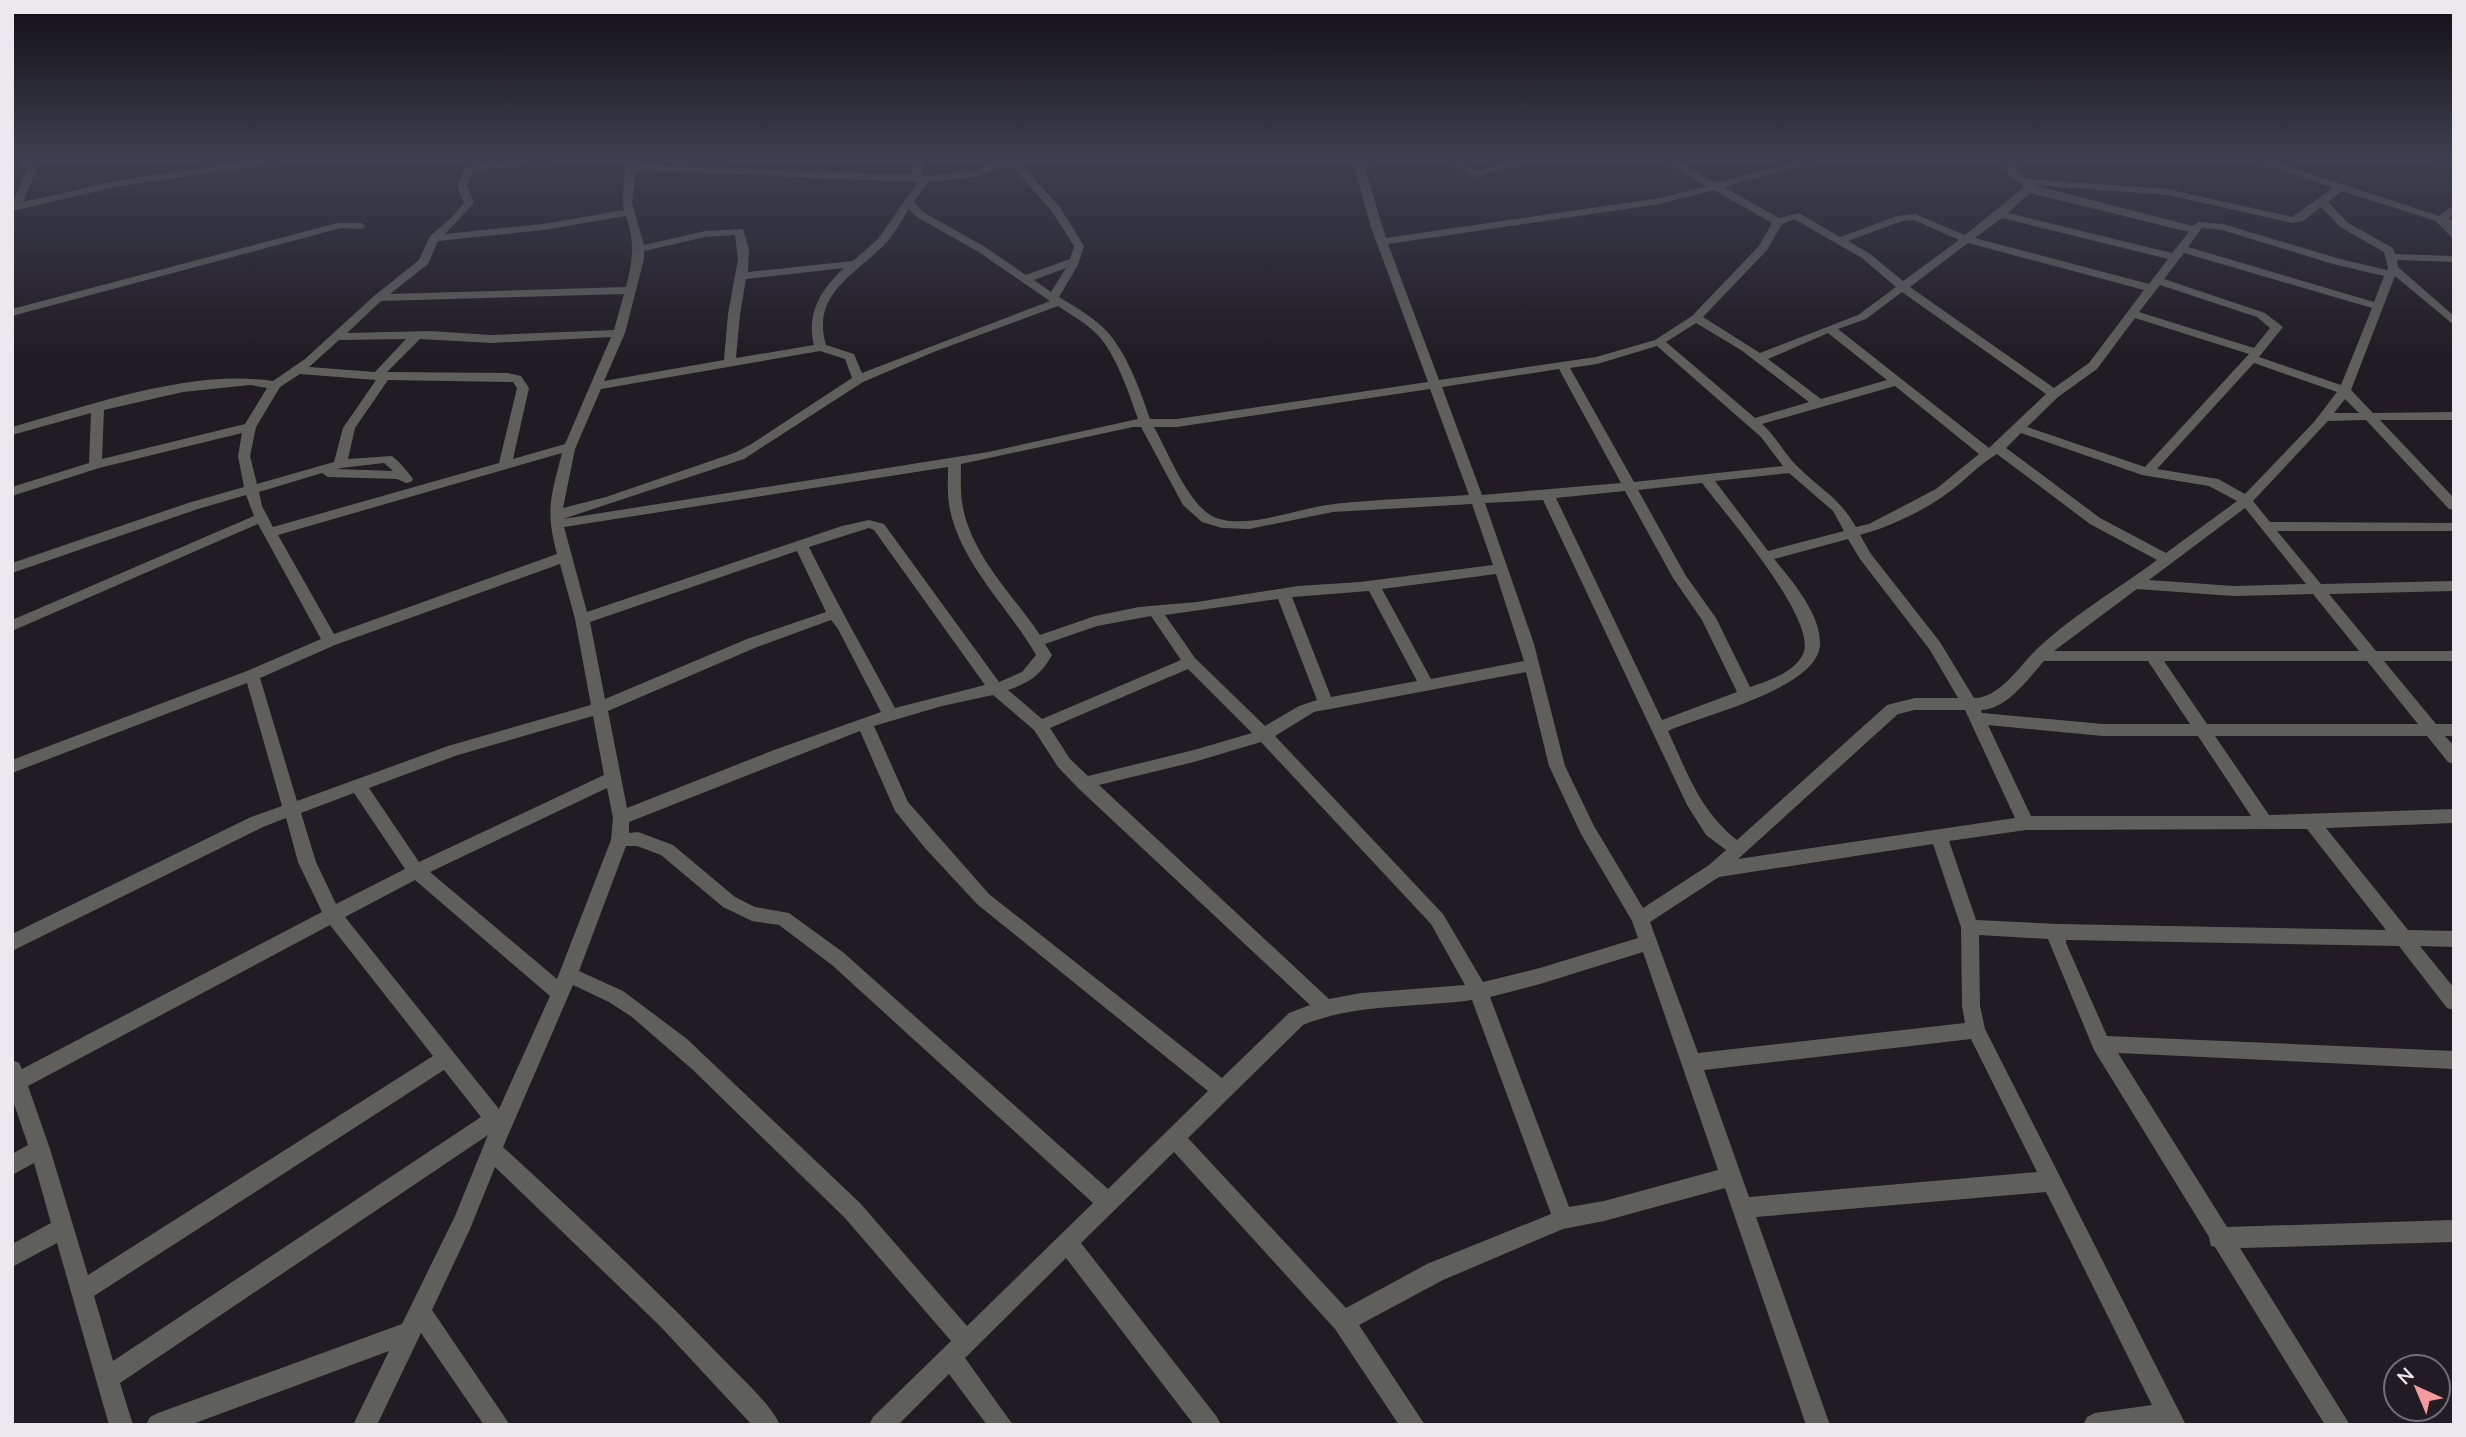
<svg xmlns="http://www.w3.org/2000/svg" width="2466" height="1437" font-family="'Nunito Sans',sans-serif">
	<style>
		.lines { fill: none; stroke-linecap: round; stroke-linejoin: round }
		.minor { fill: #5f605b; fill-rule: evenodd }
	</style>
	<rect width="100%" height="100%" fill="#211b23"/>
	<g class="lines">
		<path class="minor" d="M22,158H32L30,162L37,169L23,202L115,181L268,158H293L288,161L115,187L12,211V204L27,169L20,162Z
			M469,158H479L477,164L526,158H558L553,161L474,170L467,186L474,203L445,234L543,224L624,210C619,193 629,175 623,158H633L635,164L911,175L914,158H924L921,176H925L977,170L1005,158H1015L1059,206L1084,246L1078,265L1059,297C1078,309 1101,321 1114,340C1131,364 1141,393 1150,419H1177L1428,382L1371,227L1352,158H1383L1364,165L1386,238L1660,198L1706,186L1660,158H1672L1716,183L1810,158H1827L1724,187L1779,218L1799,213L1840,237L1897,216L1915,214L1965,235L2023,188V184L2014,180L2004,168L2013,158H2024L2015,168L2022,176L2030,179L2168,189L2292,217L2333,188L2247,158H2262L2439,216L2454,205V214L2448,219L2454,220V227L2451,226L2454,230V240L2436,221L2342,191L2328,202L2348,223L2393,248L2395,254L2454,256V262L2397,260L2398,267L2454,316V325L2395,276L2351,390L2373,413L2454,412V420H2380L2454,498V510L2449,509L2366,420L2328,421L2253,501L2270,522L2454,523V531H2277L2321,584L2454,581V591L2329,594L2376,651H2454V661H2384L2436,724H2454V736H2445L2454,746V764L2448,762L2427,736H2215L2269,815L2454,809V823L2326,828L2408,930L2454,931V947L2420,946L2454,988V1010L2447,1008L2399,946L2066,940V943L2107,1036L2454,1051V1069L2118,1053L2227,1227L2454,1220V1242L2240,1248L2350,1425H2325L2215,1247L2211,1246L2209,1237L2094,1050L2048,939L1979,935L1980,1006L1985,1029L2186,1425H2083L2087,1417L2095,1413L2152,1405L2046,1192L1756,1217L1830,1425H1806L1725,1188L1604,1221L1563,1229L1443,1280L1359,1325L1425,1425H1399L1335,1329L1174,1152L1081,1243L1217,1417L1221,1425H1194L1066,1258L965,1358L1013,1425H987L949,1374L898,1425H869L873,1417L951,1341L845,1218L693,1070L632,1017L609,1002L573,985L503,1147C578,1216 653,1286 724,1360C741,1378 770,1403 780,1425H752L660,1326L495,1167L470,1229L432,1310L510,1425H484L421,1333L377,1425H353L389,1351L190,1425H146L150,1417L158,1413L402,1324L455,1216L488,1135L120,1383L133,1425H109L57,1243L12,1267V1244L51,1223L34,1163L12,1175V1154L28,1145L12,1098V1060L19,1063L22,1069L322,912L298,862L286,818L263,827L12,951V934L251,817L282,806L247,683L12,773V760L247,671L321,639L258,524L12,631V620L254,516L246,495L198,509L12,573V563L188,503L244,487L238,456L242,433L99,468L12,496V487L89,463L91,413L12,435V427C93,405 189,369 273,381L305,359L374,296L419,260L430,236L451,218L464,203L457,186ZM1010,164L1051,210L1074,246L1070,259L1026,275L985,247L923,212L914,202L928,182L979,176ZM636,170L915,182H918L878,239L853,261L748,272L749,249L743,229L705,231L644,245L632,203ZM2033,185L2168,195L2292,223L2303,221L2321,207L2340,227L2384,252L2388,268L2387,270L2340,259L2223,224L2199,222L2193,226ZM1714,190L1772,223L1759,246L1692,316L1655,340L1596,357L1439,380L1388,244L1660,204ZM2030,193L2189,232L2172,253L2008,213ZM909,209L915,216L977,251L1050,301L862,373L854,354L826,345C811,295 854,275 884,245C894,235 901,221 909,209ZM626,216C635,242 633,260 626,287L390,294L428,264L438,241L543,230ZM2002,218L2168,259L2149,284L1975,238ZM1794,219L1862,258L1896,287L1858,315L1760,353L1703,317L1767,250L1782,224ZM1914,220L1959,240L1903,281L1870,254L1848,241L1902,221ZM2202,228L2222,230L2333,264L2384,276L2374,302L2188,247ZM735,235L738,259L728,314L724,360L604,381L625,333L644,259V251L705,237ZM1968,243L2144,290L2089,363L2054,388L1910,287ZM2184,253L2372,308L2341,385L2259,357L2283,327L2265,313L2164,279ZM844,268C821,289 806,314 814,345L736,358L740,314L746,279ZM1066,268L1051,292L1034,280ZM2160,285L2257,317L2270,328L2254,348L2139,312ZM1902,292L2046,394L1989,448L1838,329L1866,319ZM624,294L614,330L491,335L431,331L347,333L381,301ZM1058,306C1074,317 1094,327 1105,344C1120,366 1129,394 1138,419L988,452L563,519L744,459L863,382L936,351ZM2135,318L2249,354L2145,467L2027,427L2058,397L2097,369ZM1696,323L1741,350L1809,402L1755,418L1666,342ZM1828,333L1887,380L1821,399L1768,359ZM611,337L565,444L513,459L529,388L521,376L508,373L387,372L420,339L491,343ZM406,339L375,372L309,367L339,340ZM1657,346L1761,437L1783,466L1634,482L1570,368L1597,364ZM820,351L845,359L852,378L750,445L734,453L606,497L563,508L575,449L601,389ZM2254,363L2337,392L2314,422L2245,494L2218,479L2157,469ZM1559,369L1621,483L1482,495L1442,387ZM300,374L376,380L343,428L334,462L257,484L250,456L256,427L280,387ZM388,380L513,382L517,388L499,463L273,527L262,506L259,492L322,473L328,477L397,479L406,483L411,482L413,479C406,470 402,464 392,456L348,459L355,428ZM250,385L267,388L245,424L102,459L104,410L183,392ZM1895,386L1979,454L1936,489L1869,524L1856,527C1838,496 1822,491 1798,467C1784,454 1776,436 1762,424ZM1430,389L1469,495C1425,498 1379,499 1334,504C1302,507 1242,532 1212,516C1187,502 1168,452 1154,427H1177ZM2345,399L2359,413H2334ZM1133,427H1141L1183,505L1202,522L1222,528L1249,529L1333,512L1472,504L1493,565L1360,582L1298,586L1197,602L1139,607L1095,616L1040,635C1013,595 973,557 963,508C960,494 961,479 961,464ZM2021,433L2142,475L2209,486L2237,501L2166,553L2100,518L2006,448ZM562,453C551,497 545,509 557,554L334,634L278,535ZM1997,454L2090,524L2157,560C2118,589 2065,620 2032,654C2017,670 1998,698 1974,698L1940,642L1871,554L1860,535C1889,527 1921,512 1945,495C1964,482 1978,465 1997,454ZM384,463L393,471L337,469L341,468ZM948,467C948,481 947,496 950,510C962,565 1009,608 1036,655L1022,672L999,682L884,524L869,520L842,526L587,612L564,527ZM1789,473L1833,511L1844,531L1768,551L1715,481ZM1702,483C1723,511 1819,621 1803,654C1794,673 1768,681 1750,687L1716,618L1686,576L1638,490ZM1625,491L1673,578L1702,620L1737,692L1662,720L1556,498ZM1543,500L1687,805L1706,835L1726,850L1709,865L1643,908L1594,826L1565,766L1534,644L1485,503ZM2245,508L2306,584L2233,586L2149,580ZM869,528L874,530L985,685L895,708C866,654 836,602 809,547ZM1848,539L1860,559L1930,650L1958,698H1915L1887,705L1737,840C1700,811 1687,772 1668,731C1703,715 1821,688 1820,643C1820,613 1792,581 1774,559ZM797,551L826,612L747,639L605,699L590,622ZM560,564L575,619L591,705L448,746L297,801L260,678L335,645ZM1496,574L1524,661L1431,679L1382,589ZM2137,589L2233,596L2313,594L2359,651H2054ZM1369,591L1417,681L1331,697L1292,597ZM1278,599L1317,700L1299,706L1265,726L1195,658L1165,615ZM1151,616L1181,660L1042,719L1008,690C1029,683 1041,675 1052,655L1045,644L1097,626ZM831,620L838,629L881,712L774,750L627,808L608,711L757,647ZM2044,661H2148L2190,724H2103L1982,713L1981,710C2006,710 2029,678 2044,661ZM2164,661H2367L2418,724H2207ZM1188,669L1252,733L1194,750L1088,776L1070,759L1050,728ZM1526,672L1549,766L1581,834L1632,921L1638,938L1540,968L1483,982L1443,914L1275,736L1314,712ZM993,695L1034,730L1058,767L1078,788L1310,1005L1289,1013L1222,1078L989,894L908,802L874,726L942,706ZM1915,710H1965L2015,818L1738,859L1898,714ZM593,716L604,775L419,862L369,788L458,755ZM1988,725L2103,736H2198L2251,816H2031ZM860,731L895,811L925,848L977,904L1208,1091L1108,1189L844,953L789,913L755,907L735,897L673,845L638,832L629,833V822ZM1261,742L1431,924L1465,985L1361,993L1329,999L1099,785L1194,762ZM607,788L613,818L611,840L557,979L430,872ZM354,793L405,869L336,904L316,862L301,813ZM2307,829L2386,930L2058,924L1976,920L1949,841L2026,830ZM1933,844L1961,927L1962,1006L1965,1023L1698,1053L1650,922L1719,877ZM626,846H637L661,855L723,907L752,921L779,925L832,965L1093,1203L967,1326L860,1203L687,1039L623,991L579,971ZM415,880L550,996L499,1109L345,917ZM330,925L433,1056L88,1275L50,1149L28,1086ZM1643,952L1718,1170L1604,1201L1569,1207L1490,997L1540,984ZM1472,1000L1551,1214L1427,1264L1346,1308L1188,1138L1303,1025C1357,1003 1415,1008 1472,1000ZM1971,1039L2037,1172L1749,1197L1704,1070ZM444,1070L481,1117L113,1361L94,1296Z
			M1444,158H1456L1476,171L1524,158H1541L1475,177Z
			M2431,158L2454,161V167L2433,160Z
			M337,223H361L366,226L361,229L341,228L12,316V309Z"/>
	</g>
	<linearGradient id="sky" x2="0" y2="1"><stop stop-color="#120f13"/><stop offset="0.44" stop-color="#3d3f50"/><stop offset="1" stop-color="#3d3f50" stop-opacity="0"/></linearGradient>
	<rect width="2466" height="359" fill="url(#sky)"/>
	<rect width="2466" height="1437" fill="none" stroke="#ede8ee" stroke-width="28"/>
	<g transform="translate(2417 1388) rotate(316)"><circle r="33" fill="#211b23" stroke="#736d74" stroke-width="2"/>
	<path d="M0-5L12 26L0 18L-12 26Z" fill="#f59b9d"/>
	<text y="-10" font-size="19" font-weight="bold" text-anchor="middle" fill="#ede8ee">N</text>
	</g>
</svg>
